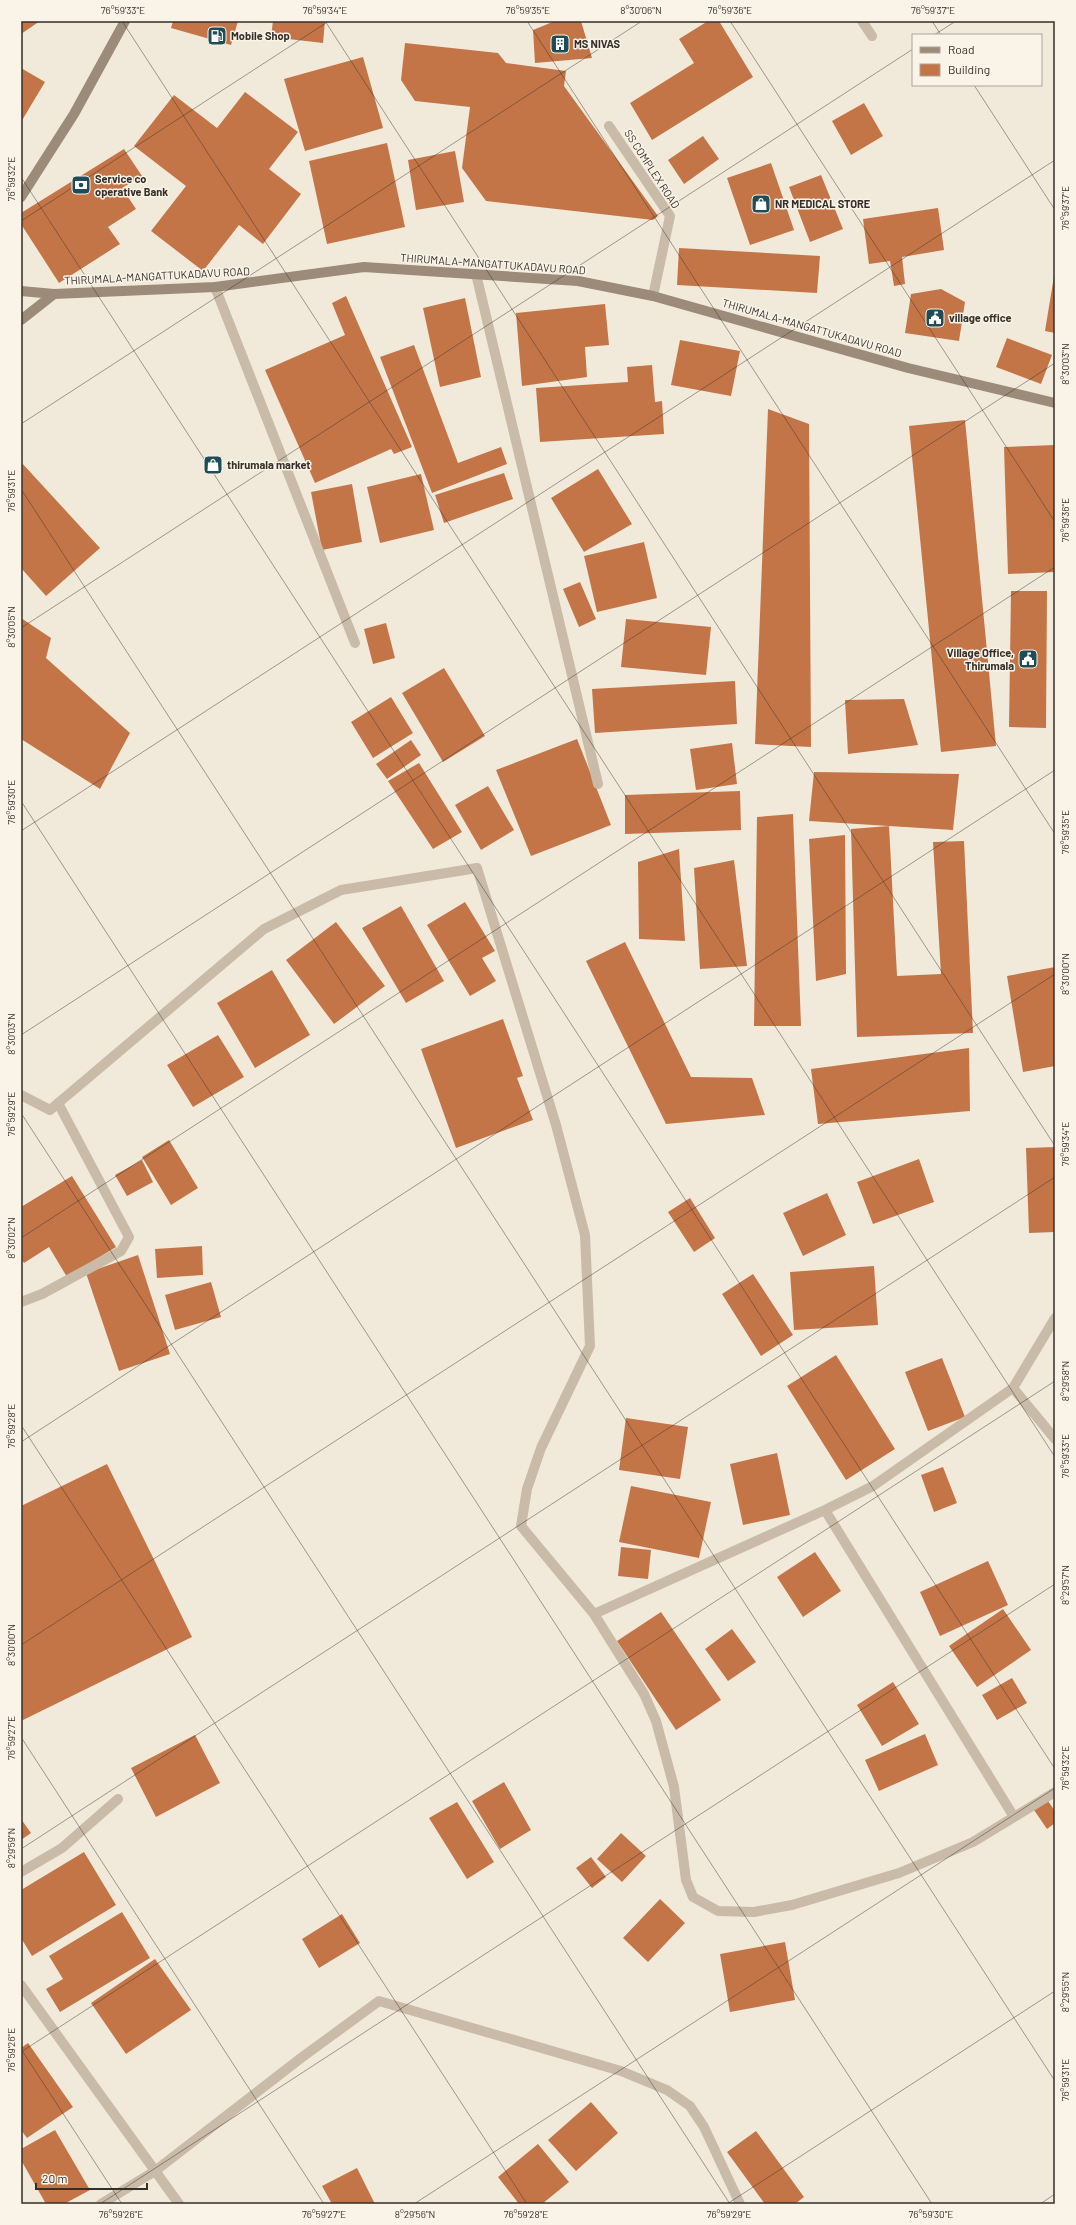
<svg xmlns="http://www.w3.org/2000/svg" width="1076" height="2225" font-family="Barlow,sans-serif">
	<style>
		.building { fill: #c47547 }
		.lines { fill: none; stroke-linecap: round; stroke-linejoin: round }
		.minor { stroke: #c9bba7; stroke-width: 10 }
		.secondary { stroke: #9d8b79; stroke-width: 10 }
		.ticks { fill: none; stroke: #362e28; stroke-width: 1; stroke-opacity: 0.45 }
		.labels { text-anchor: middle; stroke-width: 3; stroke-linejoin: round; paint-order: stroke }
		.poi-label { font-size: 11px; font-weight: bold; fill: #362e28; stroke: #f9f3e8; text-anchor: start }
		.street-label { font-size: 11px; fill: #362e28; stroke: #f9f3e8 }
		.neatline { fill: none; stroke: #362e28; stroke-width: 1.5 }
		.ticks-label { font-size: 10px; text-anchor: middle; fill: #362e28 }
	</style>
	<rect width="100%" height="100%" fill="#f1eadb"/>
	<path class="building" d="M21,21H40L21,34Z
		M173,21H238L231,45L171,28Z
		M273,21H325L323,43L271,37Z
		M555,21H581L592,58L535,63L533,30Z
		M708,21H719L753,77L652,140L630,103L694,63L679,39Z
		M405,43L498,53L506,63L566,71L564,86L658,216L653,220L486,201L462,168L470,107L415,101L401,80Z
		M363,57L383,128L305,151L284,79Z
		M21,68L45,82L21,122Z
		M245,92L298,132L269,169L301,194L263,244L239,225L203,271L151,231L186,186L134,146L174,95L217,128Z
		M864,103L883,136L851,155L832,121Z
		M703,136L719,159L684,184L668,160Z
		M387,143L405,227L327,244L309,161Z
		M124,149L142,176L122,188L136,209L108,227L120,244L59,283L21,224V213Z
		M455,151L464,202L416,210L408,160Z
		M771,163L794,230L750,245L727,178Z
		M821,175L843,229L810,242L789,187Z
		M938,208L944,250L902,257L905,284L894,286L890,261L869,264L863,219Z
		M679,248L820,256L817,293L677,285Z
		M1054,276H1055V333L1045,331Z
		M941,289L965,302L959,341L905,333L911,294Z
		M346,296L412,447L394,454L391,449L315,483L265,370L345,335L332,303Z
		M465,298L481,377L440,387L423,308Z
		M605,304L609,345L585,347L587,377L522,386L516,313Z
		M1007,338L1052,355L1041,384L996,367Z
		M680,340L740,351L731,396L671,385Z
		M414,345L458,463L501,447L507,464L432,493L380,357Z
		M652,365L655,402L662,401L664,434L540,442L536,388L628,382L627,367Z
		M768,409L809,424L811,747L755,744Z
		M965,420L996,746L941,752L909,426Z
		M1055,445V572L1008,574L1004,447Z
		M21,462L100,548L46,596L21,568Z
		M598,469L632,524L584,552L551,498Z
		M504,473L513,499L444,523L435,495Z
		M421,474L434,530L380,543L367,487Z
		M352,484L362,542L322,550L311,492Z
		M644,542L657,598L597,612L584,556Z
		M580,582L596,619L579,627L563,589Z
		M1011,591H1047L1046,728L1009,727Z
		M21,618L51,638L46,658L130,733L100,789L21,739Z
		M626,619L711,627L706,675L621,667Z
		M386,623L395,658L373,664L364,629Z
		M444,668L485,736L443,762L402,693Z
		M735,681L737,724L595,733L592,689Z
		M391,697L413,733L373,758L351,722Z
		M904,699L918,745L848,754L845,700Z
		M577,739L611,825L531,856L496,770Z
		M411,740L421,755L387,779L376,764Z
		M732,743L737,784L696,790L690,749Z
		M419,763L462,832L433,849L388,781Z
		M814,772L959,774L953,830L809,821Z
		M488,786L514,830L481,850L455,805Z
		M740,791L741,830L625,834V795Z
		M793,814L801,1026H754L757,817Z
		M889,826L897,976L941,974L933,842L964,841L973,1033L857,1037L851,829Z
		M845,835L846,974L816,981L809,839Z
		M679,849L685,941L639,939L638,862Z
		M734,860L747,966L700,969L694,868Z
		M465,902L495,951L482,958L496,981L470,996L427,925Z
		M401,906L444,981L406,1003L362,928Z
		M336,922L385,986L334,1024L286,960Z
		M625,942L691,1077L752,1078L765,1115L666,1124L586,961Z
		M1055,967V1066L1023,1072L1007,976Z
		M272,970L310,1035L255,1068L217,1003Z
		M503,1019L523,1076L517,1078L533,1120L456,1148L421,1049Z
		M218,1035L244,1077L193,1107L167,1065Z
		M969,1048L970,1111L818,1124L811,1069Z
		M169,1140L198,1188L171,1205L142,1157Z
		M1055,1147V1232L1029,1233L1026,1148Z
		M919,1159L934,1202L873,1224L857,1182Z
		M142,1160L153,1182L127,1196L115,1175Z
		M72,1176L116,1247L67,1277L49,1247L24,1263L21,1259V1207Z
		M827,1193L846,1235L803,1256L783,1213Z
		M690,1198L715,1238L694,1252L668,1212Z
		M202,1246L203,1275L157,1278L155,1249Z
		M138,1255L170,1354L119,1371L86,1273Z
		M874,1266L878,1325L794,1330L790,1272Z
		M753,1274L793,1335L761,1356L722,1294Z
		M211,1282L221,1317L175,1330L165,1295Z
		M836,1355L895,1449L846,1480L787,1386Z
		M942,1358L965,1417L928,1431L905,1372Z
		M626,1418L688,1427L680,1479L619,1470Z
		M777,1453L790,1515L743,1525L730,1464Z
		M107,1464L192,1637L21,1721V1506Z
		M943,1467L957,1503L934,1512L921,1475Z
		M631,1486L711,1502L699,1558L619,1542Z
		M621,1547L651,1550L648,1579L618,1576Z
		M815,1552L841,1591L803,1617L777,1577Z
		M988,1561L1008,1605L940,1636L920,1592Z
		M1003,1609L1031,1650L977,1687L949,1646Z
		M661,1612L721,1700L676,1730L617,1641Z
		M732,1629L756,1662L728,1681L705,1649Z
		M1012,1678L1027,1703L997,1720L982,1695Z
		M893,1682L919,1724L882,1746L857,1705Z
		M925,1734L938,1765L879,1791L865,1760Z
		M195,1735L220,1783L156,1817L131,1768Z
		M504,1782L531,1830L500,1849L472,1801Z
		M1048,1801L1055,1811V1823L1047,1829L1034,1810Z
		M457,1802L494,1862L467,1879L429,1818Z
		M21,1819L31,1833L21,1840Z
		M621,1833L646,1856L622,1882L597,1859Z
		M84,1852L116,1905L32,1956L21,1938V1890Z
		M591,1857L606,1877L592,1888L576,1868Z
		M660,1899L685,1923L648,1962L623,1938Z
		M122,1912L150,1958L60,2012L46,1989L63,1979L49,1956Z
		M342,1914L360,1943L319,1968L302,1939Z
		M785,1942L795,2000L730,2012L720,1954Z
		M155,1959L191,2010L126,2054L91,2003Z
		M28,2043L73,2107L27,2138L21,2130V2048Z
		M591,2102L618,2133L576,2171L548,2140Z
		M55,2130L90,2190L64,2204H46L21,2160V2149Z
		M756,2131L804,2197L795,2204H765L727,2152Z
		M538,2144L569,2182L542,2204H519L498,2177Z
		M357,2168L375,2204H332L322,2186Z"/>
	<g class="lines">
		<path class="minor" d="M862,21L872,36
			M609,126L670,216L653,296
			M476,274L598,784
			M215,287L355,643
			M21,1095L50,1110L264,929L341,890L477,868L556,1125L585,1235L590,1346L541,1448L527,1489L521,1526L594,1614L825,1510L873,1486L1013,1388L1055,1318
			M21,1302L42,1294L121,1251L129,1237L58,1103
			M1013,1388L1055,1439
			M825,1510L1014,1817
			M594,1614L644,1694L656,1721L674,1787L686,1880L693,1897L718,1911L754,1912L792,1905L899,1873L973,1842L1055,1792
			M21,1872L62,1848L118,1799
			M21,1985L179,2204
			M101,2204L155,2171L301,2058L379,2001L621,2071L667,2090L690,2106L704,2127L740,2204"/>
		<path class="secondary" d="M21,197L74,114L125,21
			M21,291L54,294
			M21,320L54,294L215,287L364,267L578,281L653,296L908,368L1055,403"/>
	</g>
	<path class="ticks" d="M122,21L1055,1457M325,21L1055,1146M527,21L1055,834M730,21L1055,522M932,21L941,35M934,35L956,21M974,85L1055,210M21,177L1055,1769M21,221L329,21M21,424L642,21M21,489L1055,2081M21,628L913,49M21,801L932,2204M21,831L1055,160M21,1035L1055,363M21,1113L730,2204M21,1238L1055,567M21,1425L527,2204M21,1442L1055,770M21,1645L1055,974M21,1737L324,2204M21,1849L1055,1177M21,2049L122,2204M21,2052L1055,1381M100,2204L1055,1584M414,2204L1055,1788M727,2204L1055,1991M1040,2204L1055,2194"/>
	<defs>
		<symbol id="fuel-square" viewBox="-11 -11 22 22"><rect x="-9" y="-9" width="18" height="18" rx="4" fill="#1e4c57" stroke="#f9f3e8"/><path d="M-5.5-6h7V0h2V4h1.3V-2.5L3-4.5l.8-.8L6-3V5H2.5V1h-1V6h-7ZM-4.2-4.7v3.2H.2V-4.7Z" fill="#fff"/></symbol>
		<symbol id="building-square" viewBox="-11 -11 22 22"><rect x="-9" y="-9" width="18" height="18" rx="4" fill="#1e4c57" stroke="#f9f3e8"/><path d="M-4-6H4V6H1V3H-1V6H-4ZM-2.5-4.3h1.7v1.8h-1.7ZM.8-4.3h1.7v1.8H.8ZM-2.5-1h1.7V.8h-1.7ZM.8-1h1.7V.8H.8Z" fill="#fff"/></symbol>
		<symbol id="bank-square" viewBox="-11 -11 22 22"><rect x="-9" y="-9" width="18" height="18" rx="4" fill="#1e4c57" stroke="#f9f3e8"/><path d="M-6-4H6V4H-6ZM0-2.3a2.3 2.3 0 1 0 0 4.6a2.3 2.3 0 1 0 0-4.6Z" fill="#fff"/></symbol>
		<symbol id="shop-square" viewBox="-11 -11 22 22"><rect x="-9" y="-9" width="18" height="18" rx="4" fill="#1e4c57" stroke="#f9f3e8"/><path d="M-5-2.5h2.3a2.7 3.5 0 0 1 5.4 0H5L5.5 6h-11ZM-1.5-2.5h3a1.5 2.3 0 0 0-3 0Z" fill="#fff"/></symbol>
		<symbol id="civic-square" viewBox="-11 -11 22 22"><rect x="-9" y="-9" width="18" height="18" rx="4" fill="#1e4c57" stroke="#f9f3e8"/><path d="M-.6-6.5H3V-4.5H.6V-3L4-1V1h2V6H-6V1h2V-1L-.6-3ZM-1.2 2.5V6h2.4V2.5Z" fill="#fff"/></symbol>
	</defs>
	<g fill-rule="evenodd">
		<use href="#fuel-square" x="206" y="25" width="22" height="22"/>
		<use href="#building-square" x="549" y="33" width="22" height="22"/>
		<use href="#bank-square" x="70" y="174" width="22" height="22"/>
		<use href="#shop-square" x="750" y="193" width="22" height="22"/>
		<use href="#civic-square" x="924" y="307" width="22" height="22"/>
		<use href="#shop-square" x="202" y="454" width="22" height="22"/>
		<use href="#civic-square" x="1017" y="648" width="22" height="22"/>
	</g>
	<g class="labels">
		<g class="poi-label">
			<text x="231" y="40">Mobile Shop</text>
			<text x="574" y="48">MS NIVAS</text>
			<text x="95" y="183">Service co<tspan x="95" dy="13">operative Bank</tspan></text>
			<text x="775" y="208">NR MEDICAL STORE</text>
			<text x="949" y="322">village office</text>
			<text x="227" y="469">thirumala market</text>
			<text x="1014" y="657" text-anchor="end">Village Office,<tspan x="1014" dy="13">Thirumala</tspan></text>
		</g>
		<g class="street-label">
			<text transform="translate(652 169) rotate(57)" y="4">SS COMPLEX ROAD</text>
			<text transform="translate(493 264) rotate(4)" y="4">THIRUMALA-MANGATTUKADAVU ROAD</text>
			<text transform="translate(157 276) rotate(-3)" y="4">THIRUMALA-MANGATTUKADAVU ROAD</text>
			<text transform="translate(812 328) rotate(16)" y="4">THIRUMALA-MANGATTUKADAVU ROAD</text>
		</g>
	</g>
	<rect width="1076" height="2225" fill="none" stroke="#f9f3e8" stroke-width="44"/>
	<rect x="912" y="34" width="130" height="52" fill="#f9f3e8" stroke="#aba49b"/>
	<rect x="920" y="47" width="20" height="6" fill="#9d8b79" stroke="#aba49b"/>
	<text x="948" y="54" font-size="12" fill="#362e28">Road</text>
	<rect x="920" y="64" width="20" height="12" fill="#c47547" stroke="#aba49b"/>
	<text x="948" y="74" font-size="12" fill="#362e28">Building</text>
	<path d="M36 2183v6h111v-6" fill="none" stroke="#362e28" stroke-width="2"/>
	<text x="42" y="2183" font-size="12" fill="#362e28" stroke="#f9f3e8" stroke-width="3" paint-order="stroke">20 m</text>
	<rect x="22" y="22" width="1032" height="2181" class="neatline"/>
	<g class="ticks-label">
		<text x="123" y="14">76°59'33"E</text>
		<text x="325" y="14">76°59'34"E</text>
		<text x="528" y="14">76°59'35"E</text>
		<text x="641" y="14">8°30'06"N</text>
		<text x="730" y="14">76°59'36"E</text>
		<text x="933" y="14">76°59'37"E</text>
		<text transform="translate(11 179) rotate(-90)" y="4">76°59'32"E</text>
		<text transform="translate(1065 208) rotate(-90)" y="4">76°59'37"E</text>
		<text transform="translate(1065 364) rotate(-90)" y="4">8°30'03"N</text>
		<text transform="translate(11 491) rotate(-90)" y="4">76°59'31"E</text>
		<text transform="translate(1065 520) rotate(-90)" y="4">76°59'36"E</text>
		<text transform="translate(11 627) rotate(-90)" y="4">8°30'05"N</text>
		<text transform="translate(11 802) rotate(-90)" y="4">76°59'30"E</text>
		<text transform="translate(1065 832) rotate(-90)" y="4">76°59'35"E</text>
		<text transform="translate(1065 974) rotate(-90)" y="4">8°30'00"N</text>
		<text transform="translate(11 1034) rotate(-90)" y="4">8°30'03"N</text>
		<text transform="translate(11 1114) rotate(-90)" y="4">76°59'29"E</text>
		<text transform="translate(1065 1144) rotate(-90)" y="4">76°59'34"E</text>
		<text transform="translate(11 1238) rotate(-90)" y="4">8°30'02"N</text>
		<text transform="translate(1065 1381) rotate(-90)" y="4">8°29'58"N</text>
		<text transform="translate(11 1426) rotate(-90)" y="4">76°59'28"E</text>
		<text transform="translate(1065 1456) rotate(-90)" y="4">76°59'33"E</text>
		<text transform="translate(1065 1585) rotate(-90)" y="4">8°29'57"N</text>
		<text transform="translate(11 1645) rotate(-90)" y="4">8°30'00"N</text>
		<text transform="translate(11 1738) rotate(-90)" y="4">76°59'27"E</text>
		<text transform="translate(1065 1768) rotate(-90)" y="4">76°59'32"E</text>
		<text transform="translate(11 1848) rotate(-90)" y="4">8°29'59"N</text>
		<text transform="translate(1065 1992) rotate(-90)" y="4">8°29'55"N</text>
		<text transform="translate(11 2050) rotate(-90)" y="4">76°59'26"E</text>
		<text transform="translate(1065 2080) rotate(-90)" y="4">76°59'31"E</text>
		<text x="121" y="2218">76°59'26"E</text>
		<text x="324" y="2218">76°59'27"E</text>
		<text x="415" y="2218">8°29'56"N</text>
		<text x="526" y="2218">76°59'28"E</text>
		<text x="729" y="2218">76°59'29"E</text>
		<text x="931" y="2218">76°59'30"E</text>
	</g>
</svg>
